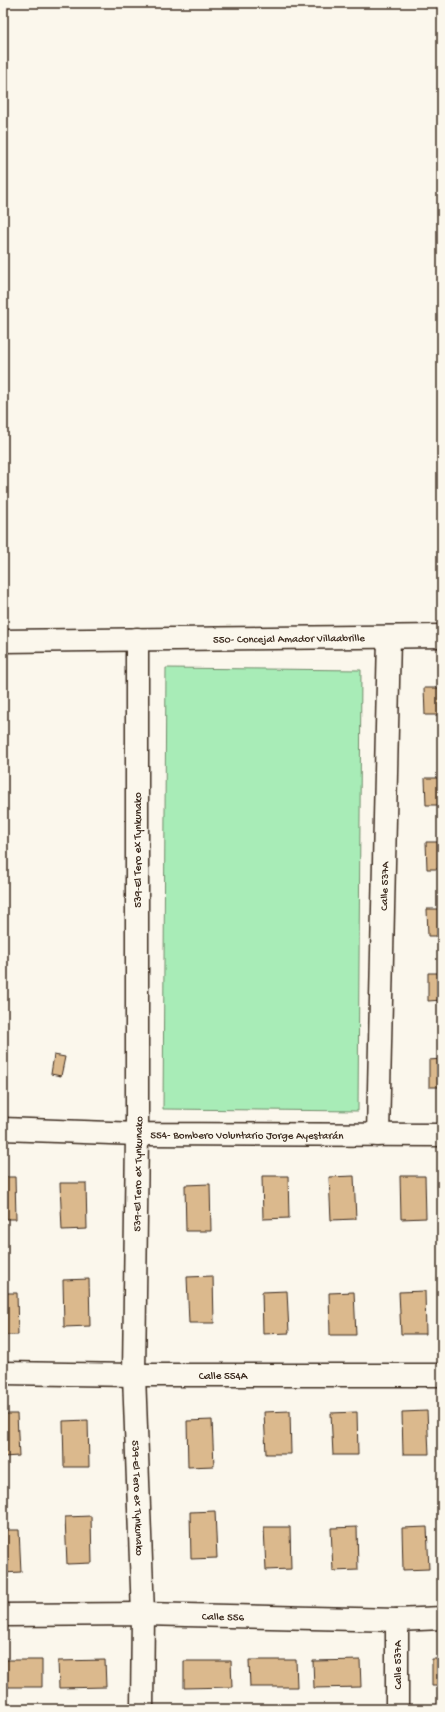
<svg xmlns="http://www.w3.org/2000/svg" width="445" height="1712" font-family="'Gochi Hand',sans-serif">
	<style>
		.green { fill: #a8ecb7; stroke: #728b6a }
		.building { fill: #dbb98d; stroke: #3b2a1e }
		.lines { fill: none; stroke-linecap: round; stroke-linejoin: round }
		.minor-casing { stroke: #3b2a1e; stroke-width: 25 }
		.minor { stroke: #fbf7ec; stroke-width: 22 }
		.labels { text-anchor: middle; stroke-width: 3.5; stroke-linejoin: round; paint-order: stroke }
		.street-label { font-size: 11px; fill: #3b2a1e; stroke: #fbf7ec }
	</style>
	<rect width="100%" height="100%" fill="#fbf7ec"/>
	<filter id="ink" filterUnits="userSpaceOnUse"><feTurbulence type="fractalNoise" baseFrequency=".025" numOctaves="2"/><feDisplacementMap in="SourceGraphic" scale="8" xChannelSelector="R" yChannelSelector="G"/><feConvolveMatrix kernelMatrix="1 2 1 2 8 2 1 2 1" color-interpolation-filters="sRGB"/></filter>
	<g filter="url(#ink)">
		<path class="green" d="M166,668L361,670L358,1111L163,1109Z"/>
		<path class="building" d="M424,688H442V715H425Z
			M425,778H442V805H426Z
			M426,842H442V869H427Z
			M427,909H442V936H428Z
			M428,973H442V1000L428,1001Z
			M54,1055L65,1057L61,1076L51,1074Z
			M442,1059V1087H429V1060Z
			M262,1176H288L289,1218L263,1219Z
			M354,1176L356,1219L331,1220L329,1177Z
			M400,1176H425L426,1218L401,1219Z
			M3,1177H15L16,1219H3Z
			M60,1183H86L87,1229L62,1230Z
			M210,1184L211,1231H186L185,1185Z
			M213,1276L214,1323H189L187,1277Z
			M89,1279L90,1326L64,1327L63,1280Z
			M287,1291L289,1333L263,1334L262,1292Z
			M425,1291L426,1334H401L399,1292Z
			M354,1292L356,1335H330L329,1293Z
			M3,1293H17L18,1335H3Z
			M290,1411L291,1454H266L264,1412Z
			M427,1411L429,1454H403L402,1412Z
			M357,1412L358,1455H333L331,1413Z
			M3,1414H17L19,1456L3,1457Z
			M88,1420L89,1467H64L63,1421Z
			M212,1420L214,1466L188,1467L187,1421Z
			M215,1511L217,1558L191,1559L190,1512Z
			M91,1516L92,1563L67,1564L65,1517Z
			M264,1527H290L291,1569L266,1570Z
			M357,1527L358,1570L333,1571L331,1528Z
			M427,1527L429,1569L403,1570L402,1528Z
			M3,1530H19L21,1572L3,1573Z
			M432,1659H442V1686H432Z
			M3,1660H42V1687H3Z
			M105,1660L106,1687L59,1688L58,1661Z
			M249,1660H296L297,1687H250Z
			M360,1660L361,1687L314,1688L313,1661Z
			M184,1661H231L232,1687L184,1688Z"/>
		<g class="lines">
			<defs>
				<g id="minor">
					<path id="s1" d="M137,639V1134L134,1375L143,1614L142,1709"/>
					<path id="s2" d="M3,641L442,636"/>
					<path id="s3" d="M3,1129L137,1134L442,1135"/>
					<path id="s4" d="M378,1135L389,637"/>
					<path id="s5" d="M3,1373L134,1375H442"/>
					<path id="s6" d="M3,1615L143,1614L397,1620L442,1618"/>
					<path d="M397,1709V1620"/>
				</g>
			</defs>
			<use href="#minor" class="minor-casing"/>
			<use href="#minor" class="minor"/>
		</g>
	</g>
	<g class="labels">
		<g class="street-label">
			<text dy="4" stroke="none"><textPath href="#s2" startOffset="286">550- Concejal Amador Villaabrille</textPath></text>
			<text transform="translate(137 850) rotate(-90)" y="4">539-El Tero ex Tynkunako</text>
			<text dy="4" stroke="none"><textPath href="#s4" startOffset="249">Calle 537A</textPath></text>
			<text dy="4" stroke="none"><textPath href="#s3" startOffset="244">554- Bombero Voluntario Jorge Ayestarán</textPath></text>
			<text transform="translate(137 1174) rotate(-89)" y="4">539-El Tero ex Tynkunako</text>
			<text dy="4" stroke="none"><textPath href="#s5" startOffset="220">Calle 554A</textPath></text>
			<text dy="4" stroke="none"><textPath href="#s1" startOffset="859">539-El Tero ex Tynkunako</textPath></text>
			<text dy="4" stroke="none"><textPath href="#s6" startOffset="220">Calle 556</textPath></text>
			<text transform="translate(397 1665) rotate(-90)" y="4">Calle 537A</text>
		</g>
	</g>
	<rect width="445" height="1712" fill="none" stroke="#fbf7ec" stroke-width="16"/>
	<rect x="8" y="8" width="429" height="1696" fill="none" stroke="#3b2a1e" stroke-width="1.5" filter="url(#ink)"/>
</svg>
